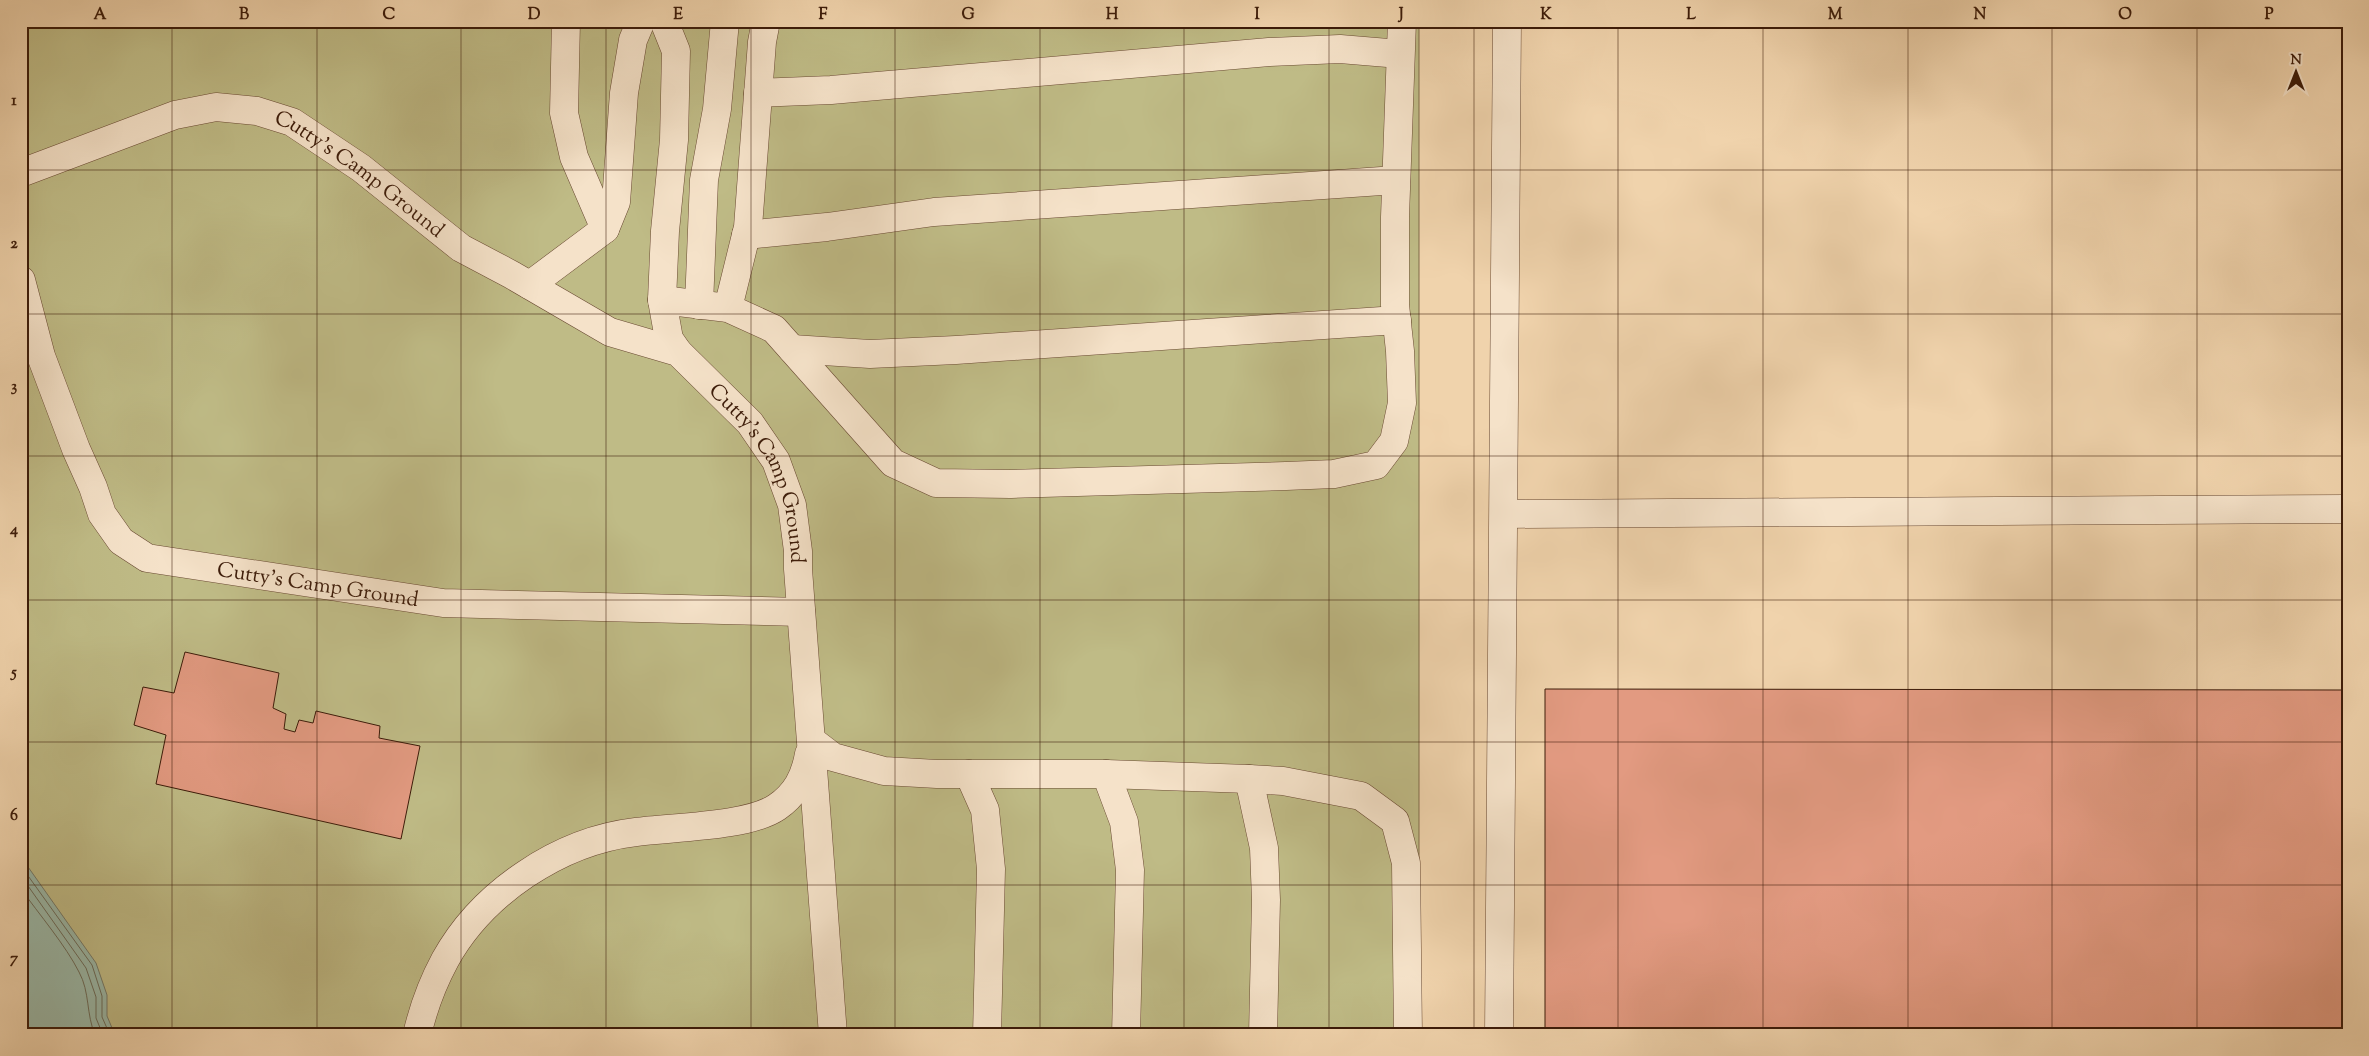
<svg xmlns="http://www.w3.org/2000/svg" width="2369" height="1056" font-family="'Sorts Mill Goudy',serif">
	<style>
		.green { fill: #bfbb86; stroke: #7e6b48 }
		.water { fill: #9ab8a8; stroke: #747968 }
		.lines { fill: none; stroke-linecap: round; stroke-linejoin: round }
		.shore { stroke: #6b6a58; stroke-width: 1 }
		.building { fill: #e29a81; stroke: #3c1b09 }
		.minor-casing { stroke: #694932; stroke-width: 29 }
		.minor { stroke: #f5e2c9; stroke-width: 28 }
		.grid { fill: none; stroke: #3c1b09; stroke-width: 1; stroke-opacity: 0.55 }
		.labels { text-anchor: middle; stroke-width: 4; stroke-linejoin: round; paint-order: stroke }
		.street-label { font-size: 21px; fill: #3c1b09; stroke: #f5e2c9 }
		.neatline { fill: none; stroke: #3c1b09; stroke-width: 2 }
		.grid-label { font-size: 16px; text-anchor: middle; font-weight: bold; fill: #3c1b09 }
	</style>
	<rect width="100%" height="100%" fill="#f0d3ac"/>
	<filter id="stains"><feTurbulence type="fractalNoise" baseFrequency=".004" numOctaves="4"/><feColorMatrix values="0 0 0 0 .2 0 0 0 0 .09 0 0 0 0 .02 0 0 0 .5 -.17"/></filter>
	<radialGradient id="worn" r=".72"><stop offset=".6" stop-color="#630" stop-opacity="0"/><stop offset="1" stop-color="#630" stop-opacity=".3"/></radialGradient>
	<path class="green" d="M21,21H1419V1035H21Z"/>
	<path class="water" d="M21,857L96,963L107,995V1016L115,1035H21Z"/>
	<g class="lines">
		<path class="shore" d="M21,866L92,965L102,996V1017L110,1035
			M21,876L86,968L96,997V1018L103,1035
			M21,889C39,914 66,946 79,972C90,992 86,1014 95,1035"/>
	</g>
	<path class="building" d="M185,652L279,673L273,708L286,714L284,729L295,732L299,720L313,723L316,711L380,726L379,738L420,746L401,839L156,784L166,735L134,725L143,687L174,693Z
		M1545,689L2348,690V1035H1545Z"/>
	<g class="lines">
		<defs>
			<g id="minor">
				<path d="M566,21L564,113L574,157L605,229"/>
				<path d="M664,21L676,51L674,140L665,231L662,300L669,339L678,352"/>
				<path d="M758,93L831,90L1269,52L1340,49L1400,54"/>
				<path id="s1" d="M21,173L175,115L216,107L257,111L292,122L361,168L461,248L512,275L610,332L678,352L750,423L776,461L792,505L798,551V569L833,1035"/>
				<path d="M746,235L827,227L934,212L1396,180"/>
				<path id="s2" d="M21,280L41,356L76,449L93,487L102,514L121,541L147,558L443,603L801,612"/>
				<path d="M530,285L605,229L616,202L624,93L633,40L641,21"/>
				<path d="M662,300L728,308L774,329L893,463L936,483L1011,484L1286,476L1334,474L1376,465L1394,441L1402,403L1400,351L1395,305V217L1402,21"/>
				<path d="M699,305L704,180L717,109L725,21"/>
				<path d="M728,308L748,227L762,42L766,21"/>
				<path d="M792,349L870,354L956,350L1397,320"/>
				<path d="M1504,514L2348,509"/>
				<path d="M812,741L833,757L884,771L937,774H1106L1249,779L1283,781L1361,796L1395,821L1406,863L1408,1035"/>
				<path d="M969,774L985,810L991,869L987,1035"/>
				<path d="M1106,774L1124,822L1130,870L1126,1035"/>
				<path d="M1249,779L1264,848L1266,900L1263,1035"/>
				<path d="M417,1035C423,1009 432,984 445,960C482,893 559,841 636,832C672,827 748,827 777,807C796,794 805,777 809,754"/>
				<path d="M1499,1035L1507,21"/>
			</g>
		</defs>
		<use href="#minor" class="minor-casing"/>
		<use href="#minor" class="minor"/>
	</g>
	<path class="grid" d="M172,21V1035M317,21V1035M461,21V1035M606,21V1035M751,21V1035M895,21V1035M1040,21V1035M1184,21V1035M1329,21V1035M1474,21V1035M1618,21V1035M1763,21V1035M1908,21V1035M2052,21V1035M2197,21V1035M21,170H2348M21,314H2348M21,456H2348M21,600H2348M21,742H2348M21,885H2348"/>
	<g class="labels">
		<g class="street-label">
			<text dy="7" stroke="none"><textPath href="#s1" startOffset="369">Cutty's Camp Ground</textPath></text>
			<text dy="7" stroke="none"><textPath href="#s1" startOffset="888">Cutty's Camp Ground</textPath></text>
			<text dy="7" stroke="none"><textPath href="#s2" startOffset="485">Cutty's Camp Ground</textPath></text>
		</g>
	</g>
	<rect width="2369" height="1056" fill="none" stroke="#f0d3ac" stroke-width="55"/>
	<g transform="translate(2296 72)" stroke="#f5e2c9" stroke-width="4" paint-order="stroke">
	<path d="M0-4L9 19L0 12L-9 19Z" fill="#3c1b09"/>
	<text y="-8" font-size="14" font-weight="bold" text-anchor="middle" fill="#3c1b09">N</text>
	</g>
	<rect x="28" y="28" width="2314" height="1000" class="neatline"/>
	<g class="grid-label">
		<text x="100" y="19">A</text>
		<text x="244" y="19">B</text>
		<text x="389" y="19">C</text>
		<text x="534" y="19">D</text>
		<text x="678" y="19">E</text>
		<text x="823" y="19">F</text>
		<text x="968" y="19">G</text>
		<text x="1112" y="19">H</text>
		<text x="1257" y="19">I</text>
		<text x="1401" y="19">J</text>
		<text x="1546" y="19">K</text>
		<text x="1691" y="19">L</text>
		<text x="1835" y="19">M</text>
		<text x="1980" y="19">N</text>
		<text x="2125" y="19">O</text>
		<text x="2269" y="19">P</text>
		<text x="14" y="105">1</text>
		<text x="14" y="248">2</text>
		<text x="14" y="391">3</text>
		<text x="14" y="534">4</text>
		<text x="14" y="677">5</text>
		<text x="14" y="820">6</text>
		<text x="14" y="963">7</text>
	</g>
	<rect width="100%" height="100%" filter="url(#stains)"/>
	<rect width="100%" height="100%" fill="url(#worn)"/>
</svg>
